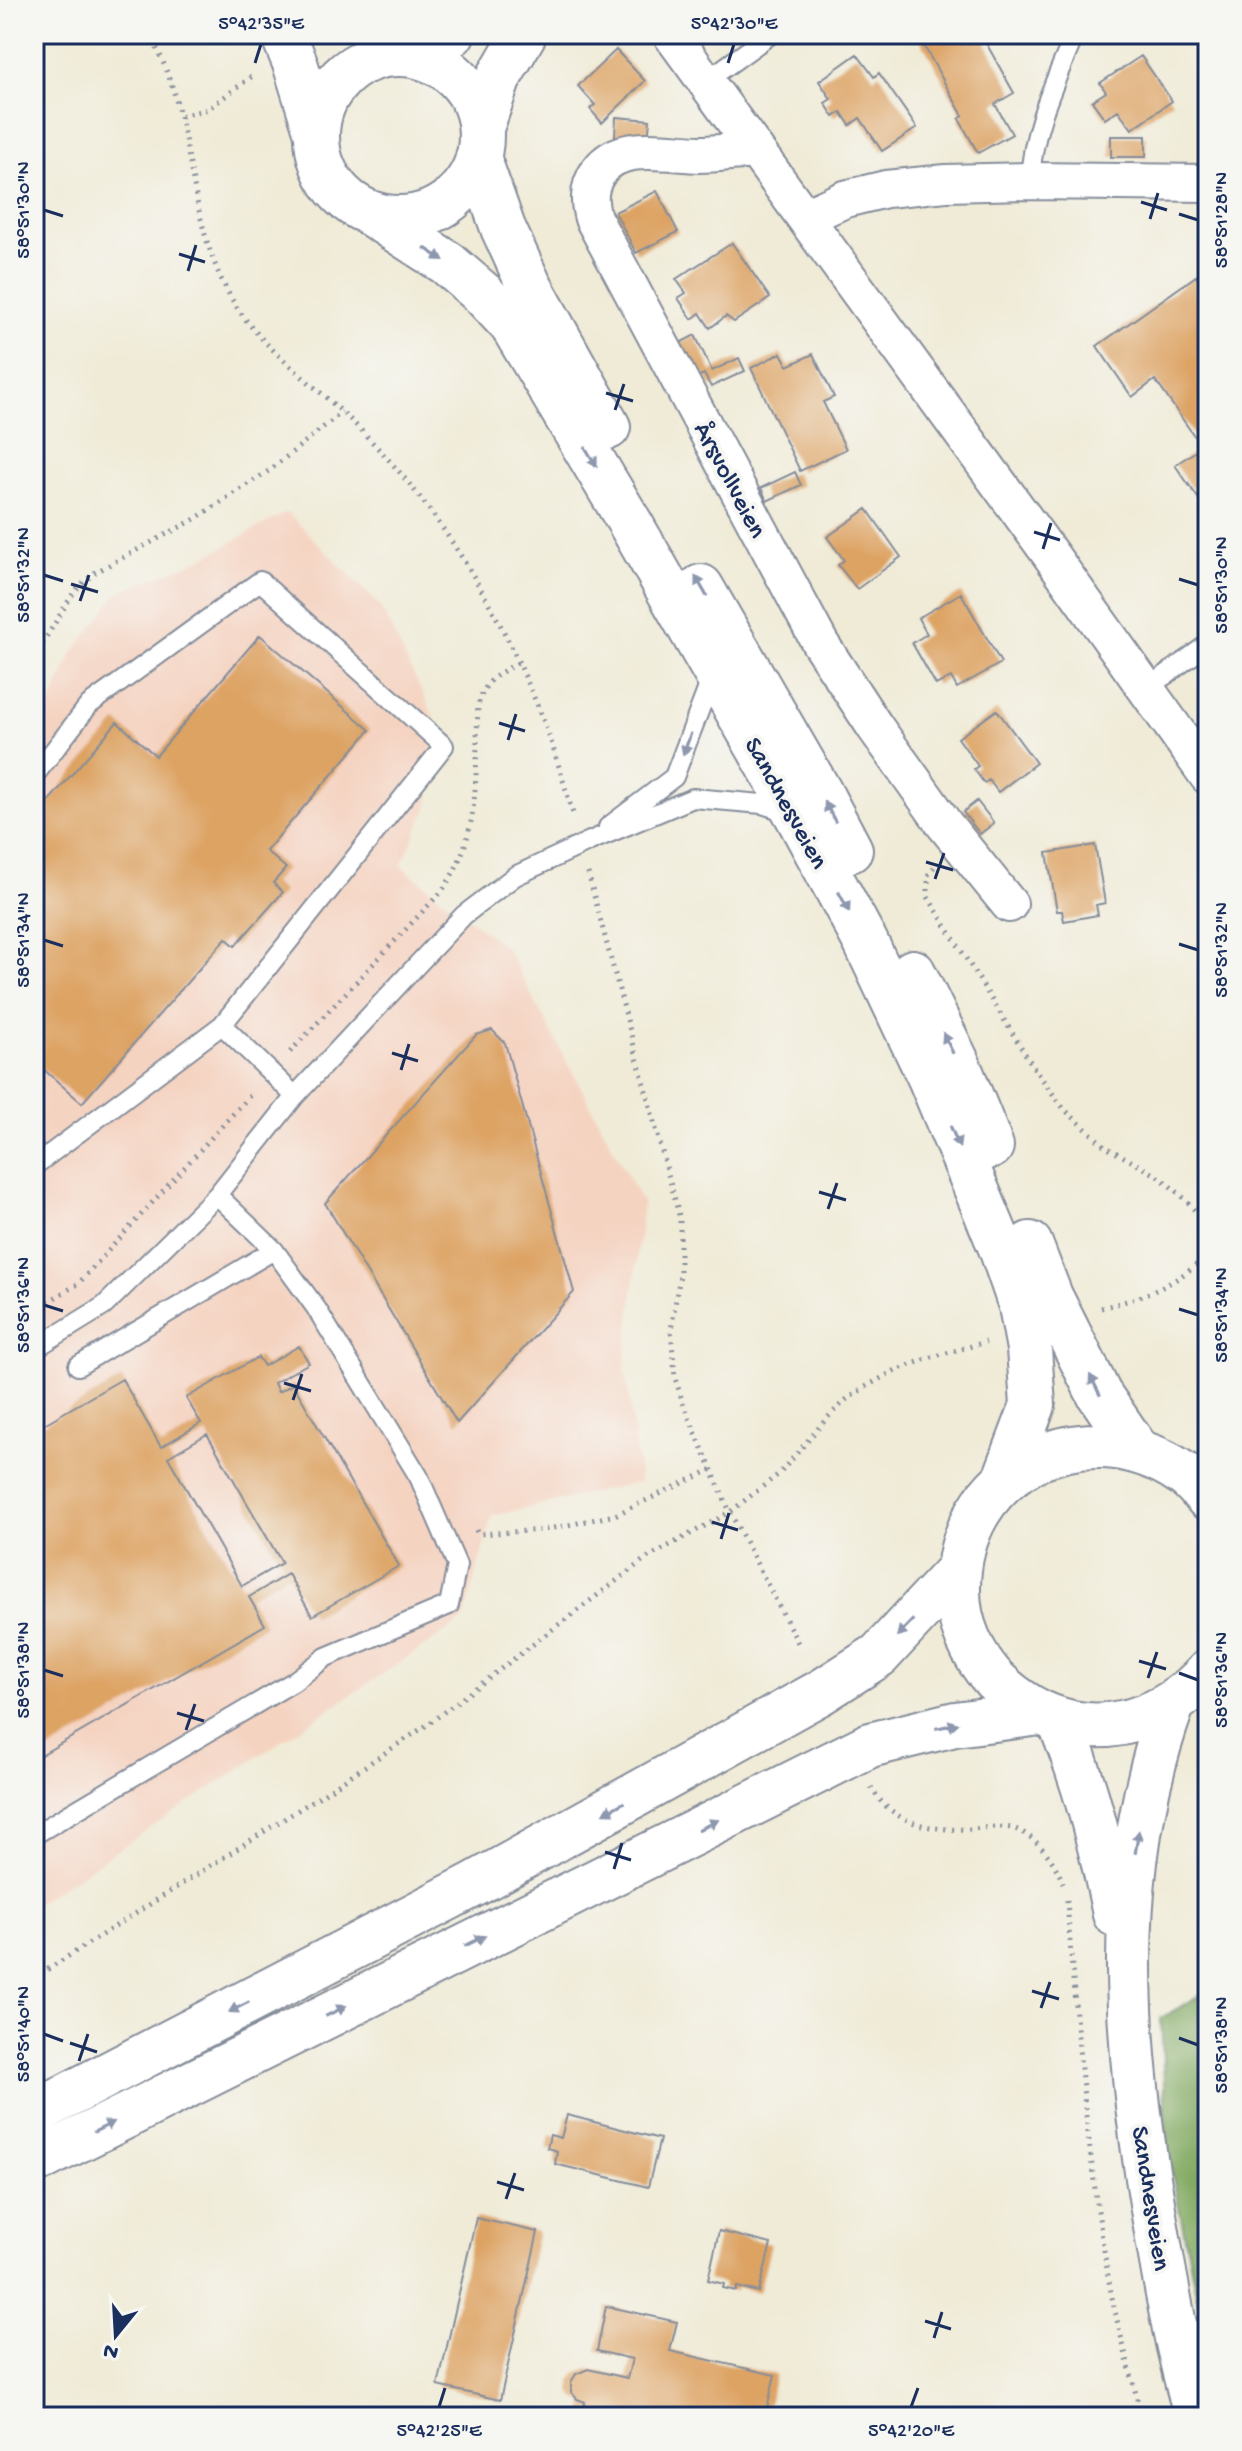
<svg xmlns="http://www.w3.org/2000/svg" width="1242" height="2451" font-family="'Gochi Hand',sans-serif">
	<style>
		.built { fill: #f5d3c1 }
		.forest { fill: #81a960; stroke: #4e6c5f; stroke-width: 2 }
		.building { fill: #dda363; fill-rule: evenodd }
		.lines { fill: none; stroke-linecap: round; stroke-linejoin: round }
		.lane-casing { stroke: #868d9a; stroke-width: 22 }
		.street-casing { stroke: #868d9a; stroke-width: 40 }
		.secondary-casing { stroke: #868d9a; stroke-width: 48 }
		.primary-casing { stroke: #868d9a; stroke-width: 48 }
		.highway-casing { stroke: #868d9a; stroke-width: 48 }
		.path { stroke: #868d9a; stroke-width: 5; stroke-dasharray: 2 6; stroke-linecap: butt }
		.lane { stroke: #fff; stroke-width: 18 }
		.street { stroke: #fff; stroke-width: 36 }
		.secondary { stroke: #fff; stroke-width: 44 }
		.primary { stroke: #fff; stroke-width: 44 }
		.highway { stroke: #fff; stroke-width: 44 }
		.oneway { fill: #8d97ae }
		.ticks { fill: none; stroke: #1b2f5e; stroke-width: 3 }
		.labels { text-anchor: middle; stroke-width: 8; stroke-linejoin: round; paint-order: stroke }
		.street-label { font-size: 26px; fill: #1b2f5e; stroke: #f6f6f2 }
		.neatline { fill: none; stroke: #1b2f5e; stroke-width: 3 }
		.ticks-label { font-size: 20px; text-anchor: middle; fill: #1b2f5e }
	</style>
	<rect width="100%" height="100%" fill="#f6f6f2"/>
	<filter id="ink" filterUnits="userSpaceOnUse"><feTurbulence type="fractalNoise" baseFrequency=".0125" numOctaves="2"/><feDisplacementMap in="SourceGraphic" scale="16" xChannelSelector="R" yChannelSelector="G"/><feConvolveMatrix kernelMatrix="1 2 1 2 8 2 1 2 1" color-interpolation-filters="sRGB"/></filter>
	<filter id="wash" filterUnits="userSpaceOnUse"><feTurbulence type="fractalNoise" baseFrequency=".006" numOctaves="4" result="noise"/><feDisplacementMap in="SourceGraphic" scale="32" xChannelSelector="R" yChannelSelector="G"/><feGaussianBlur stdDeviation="1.8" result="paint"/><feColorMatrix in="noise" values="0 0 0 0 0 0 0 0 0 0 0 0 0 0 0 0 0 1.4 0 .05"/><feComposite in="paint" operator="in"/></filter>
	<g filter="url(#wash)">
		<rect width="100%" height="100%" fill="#f0ebd7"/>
		<path class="built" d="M287,512L380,606L434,717L429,805L401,866L507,949L643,1204L625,1366L640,1482L492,1516L464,1620L34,1905V715L51,703L72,654L119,592L199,560Z"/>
		<path class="forest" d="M1208,1991V2353L1167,2148L1161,2018Z"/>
		<g id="blocks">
			<path class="building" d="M925,34H981L1014,93L995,104L1012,134L978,153L959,119L963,116L919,37Z
				M616,50L645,81L602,123L590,109L595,105L578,86Z
				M857,54L874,77L879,73L917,128L882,151L860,118L850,125L841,112L834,117L825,103L831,99L819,81Z
				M1141,56L1172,101L1132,129L1118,110L1105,119L1092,101L1106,92L1100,83Z
				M616,117L650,120L648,140L615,136Z
				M1111,136H1146V157H1111Z
				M657,191L678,232L636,253L615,212Z
				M732,243L770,298L734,322L726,316L710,328L700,313L692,319L678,298L686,293L676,279Z
				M1196,276L1208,293V512L1175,465L1202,447L1155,380L1132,397L1097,346Z
				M695,335L712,371L739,358L745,371L711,387L704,374L694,378L678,344Z
				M781,353L788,366L813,354L834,397L823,402L846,449L800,471L751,368Z
				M795,472L801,485L767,501L761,488Z
				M867,509L901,557L857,589L838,565L844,560L827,537Z
				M961,593L1001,663L957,688L951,677L936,685L912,643L927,634L918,618Z
				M260,635L370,730L266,851L286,868L273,883L283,892L235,946L226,938L82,1103L34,1061V818L117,722L156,756Z
				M997,710L1036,763L998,792L989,780L984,783L974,769L978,766L958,738Z
				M977,801L994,823L980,834L963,812Z
				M1095,845L1105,903L1096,905L1098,915L1064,921L1062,911H1057L1047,853Z
				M492,1030L505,1043L574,1292L457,1423L325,1203L476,1035Z
				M299,1346L309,1363L274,1383L278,1392L293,1384L399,1566L312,1616L288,1574L249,1597L265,1625L34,1759V1430L122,1379L161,1447L201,1423L186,1398L258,1357L264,1366ZM207,1434L282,1563L242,1586L168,1457Z
				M567,2115L660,2139L648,2187L555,2164L557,2151L547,2148L550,2135L561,2138Z
				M476,2218L538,2232L500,2400L438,2386Z
				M719,2231L771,2244L759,2292L737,2287L736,2291L723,2288L724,2284L708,2280Z
				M606,2306L677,2322L670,2351L775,2375L765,2417H582L585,2402L577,2399L571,2392V2382L576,2374L588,2369L627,2378L628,2375L632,2359L597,2351Z"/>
		</g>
	</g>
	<g filter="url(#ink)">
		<use href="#blocks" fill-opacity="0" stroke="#868d9a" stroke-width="2"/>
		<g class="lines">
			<defs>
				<path id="lane" d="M706,81L771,34
					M1030,181C1032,128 1055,82 1075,34
					M1145,690L1208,644
					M34,776L89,705L260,581L444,746L222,1025L34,1166
					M608,827L674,777L712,677
					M222,1025L295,1096
					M34,1349L104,1306L217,1195
					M78,1366L274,1250
					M34,1835L293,1682L326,1657L449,1605L457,1565L419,1477L316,1308L274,1250L217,1195L295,1096L431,950L464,915L515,876L590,841L693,798L762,804L787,812"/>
				<path id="street" d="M671,34L1050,554L1208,776
					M755,150C736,151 717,154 699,154C667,153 620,141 599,171C588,186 588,201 593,218L820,643L875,727L945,825L1009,904
					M805,217L845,199L886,189L946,183L1030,181L1208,183"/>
				<path id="secondary" d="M409,54L452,34
					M481,128L499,77L524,34"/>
				<path id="primary" d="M1172,1705C1110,1876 1125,2045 1155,2221C1166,2286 1178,2353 1197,2417
					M1059,1720C1086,1783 1101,1847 1115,1914"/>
				<path id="highway" d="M283,34L295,63L317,134
					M317 136a82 82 0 1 1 164 0a82 82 0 1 1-164 0Z
					M478,157L503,228L529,285L608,427
					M368,212L447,263L483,294L512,325L630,523L797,815L865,941L930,1078L1001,1248L1021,1306L1029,1349L1033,1405L1005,1479
					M701,587L819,791L850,850
					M913,972L956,1060L991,1146
					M1030,1244L1050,1296L1099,1394L1137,1450
					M1208,1498C1200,1490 1192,1479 1182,1473C1083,1406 956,1470 958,1591C958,1623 972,1655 994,1679C1016,1701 1042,1717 1072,1723C1125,1733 1174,1710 1208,1672
					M34,2113L475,1884L821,1692L879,1655L958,1570
					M34,2162L870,1745L955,1724L1040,1713"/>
			</defs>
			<use href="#lane" class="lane-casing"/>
			<use href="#street" class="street-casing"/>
			<use href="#secondary" class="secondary-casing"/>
			<use href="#primary" class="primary-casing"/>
			<use href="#highway" class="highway-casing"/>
			<path class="path" d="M149,34C200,120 181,223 238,309C266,350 306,378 341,411C358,426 373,443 388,459C451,529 500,615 536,702C552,739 562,778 574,817
				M181,116L208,109L255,74
				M34,657L74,592L94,573L195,519L270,470L342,412
				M934,867L928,875V897L1034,1068L1064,1109L1106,1147L1158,1176L1181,1195L1208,1225
				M588,873L680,1219V1275L671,1330L675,1378L684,1406L730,1512L798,1643
				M290,1052L441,892C482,837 475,772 478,706C484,681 497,674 518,663
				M1101,1308C1142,1298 1178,1285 1208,1253
				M34,1310L78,1284L253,1092
				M476,1530L478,1534L544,1530L615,1515L713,1469
				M871,1787C892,1825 933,1831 972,1829C986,1828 1002,1825 1015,1829C1038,1837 1055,1862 1063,1883
				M1067,1900C1076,2029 1088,2159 1110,2287C1118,2331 1132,2373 1141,2417
				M34,1978L317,1798L427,1725L645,1559L730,1512L780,1473L827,1418L846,1400L867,1386L894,1371L932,1357L986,1342"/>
			<use href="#lane" class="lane"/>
			<use href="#street" class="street"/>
			<use href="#secondary" class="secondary"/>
			<use href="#primary" class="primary"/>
			<use href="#highway" class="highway"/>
		</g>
		<defs><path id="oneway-solid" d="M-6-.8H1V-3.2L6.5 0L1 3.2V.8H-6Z" transform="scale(2)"/></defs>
		<g class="oneway">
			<use href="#oneway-solid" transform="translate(434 254) rotate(33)"/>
			<use href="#oneway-solid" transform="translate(591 457) rotate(59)"/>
			<use href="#oneway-solid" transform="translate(701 586) rotate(-120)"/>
			<use href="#oneway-solid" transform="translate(687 744) rotate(110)"/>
			<use href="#oneway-solid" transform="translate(830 812) rotate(-118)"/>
			<use href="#oneway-solid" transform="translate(844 902) rotate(62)"/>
			<use href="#oneway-solid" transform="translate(948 1043) rotate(-116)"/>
			<use href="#oneway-solid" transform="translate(955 1137) rotate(67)"/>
			<use href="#oneway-solid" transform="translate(1095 1385) rotate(-117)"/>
			<use href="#oneway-solid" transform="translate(905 1628) rotate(134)"/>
			<use href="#oneway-solid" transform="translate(947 1726) rotate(-12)"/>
			<use href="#oneway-solid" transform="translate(614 1808) rotate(151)"/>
			<use href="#oneway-solid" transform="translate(708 1825) rotate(-26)"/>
			<use href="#oneway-solid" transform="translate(1137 1842) rotate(-81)"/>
			<use href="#oneway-solid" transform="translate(475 1941) rotate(-26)"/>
			<use href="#oneway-solid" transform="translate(239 2007) rotate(153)"/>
			<use href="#oneway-solid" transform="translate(336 2011) rotate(-27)"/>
			<use href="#oneway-solid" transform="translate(104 2127) rotate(-27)"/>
		</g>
	</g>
	<path class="ticks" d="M255,63L261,44M728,63L734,44M1141,202L1167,210M44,210L63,216M1179,214L1198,220M1150,219L1158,193M179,254L205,262M188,271L196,245M606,393L633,401M615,410L624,384M1034,532L1060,540M1043,549L1051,523M44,575L63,581M1179,579L1198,585M71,584L98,592M80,601L89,575M499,723L525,731M508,740L516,714M926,862L953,870M935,879L944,853M44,940L63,946M1179,944L1198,950M392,1053L418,1061M401,1070L409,1044M819,1192L846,1200M828,1209L837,1183M44,1305L63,1311M1179,1309L1198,1315M284,1383L311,1391M293,1400L302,1374M712,1522L738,1530M721,1539L729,1513M1139,1661L1166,1669M44,1670L63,1676M1179,1673L1198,1680M1148,1678L1157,1652M177,1713L204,1721M186,1730L195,1704M605,1852L631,1860M614,1869L622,1843M1032,1991L1059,1999M1041,2008L1050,1982M44,2034L63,2041M1179,2038L1198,2045M70,2043L97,2052M79,2061L88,2034M497,2182L524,2190M506,2199L515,2173M925,2321L951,2329M934,2338L942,2312M439,2407L445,2388M911,2407L918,2388"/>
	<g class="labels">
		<g class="street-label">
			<text transform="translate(732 479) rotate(62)" y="9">Årsvollveien</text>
			<text transform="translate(788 802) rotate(61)" y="9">Sandnesveien</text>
			<text transform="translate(1153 2198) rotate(81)" y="9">Sandnesveien</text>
		</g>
	</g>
	<rect width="1242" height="2451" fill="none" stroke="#f6f6f2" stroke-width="88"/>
	<g transform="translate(116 2335) rotate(198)" stroke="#f6f6f2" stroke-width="6" paint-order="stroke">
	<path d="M0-6L14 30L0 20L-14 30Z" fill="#1b2f5e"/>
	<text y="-12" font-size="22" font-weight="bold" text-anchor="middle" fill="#1b2f5e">N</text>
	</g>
	<rect x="44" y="44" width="1154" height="2363" class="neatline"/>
	<g class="ticks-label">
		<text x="261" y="29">5°42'35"E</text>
		<text x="734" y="29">5°42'30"E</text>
		<text transform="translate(22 210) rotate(-90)" y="7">58°51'30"N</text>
		<text transform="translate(1220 220) rotate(-90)" y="7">58°51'28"N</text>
		<text transform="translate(22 575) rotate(-90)" y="7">58°51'32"N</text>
		<text transform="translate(1220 585) rotate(-90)" y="7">58°51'30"N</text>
		<text transform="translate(22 940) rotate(-90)" y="7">58°51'34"N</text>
		<text transform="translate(1220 950) rotate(-90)" y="7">58°51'32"N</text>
		<text transform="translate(22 1305) rotate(-90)" y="7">58°51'36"N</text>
		<text transform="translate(1220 1315) rotate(-90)" y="7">58°51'34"N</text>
		<text transform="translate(22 1670) rotate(-90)" y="7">58°51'38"N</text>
		<text transform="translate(1220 1680) rotate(-90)" y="7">58°51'36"N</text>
		<text transform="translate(22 2034) rotate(-90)" y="7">58°51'40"N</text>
		<text transform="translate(1220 2045) rotate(-90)" y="7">58°51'38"N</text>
		<text x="439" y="2436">5°42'25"E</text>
		<text x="911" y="2436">5°42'20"E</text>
	</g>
</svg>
